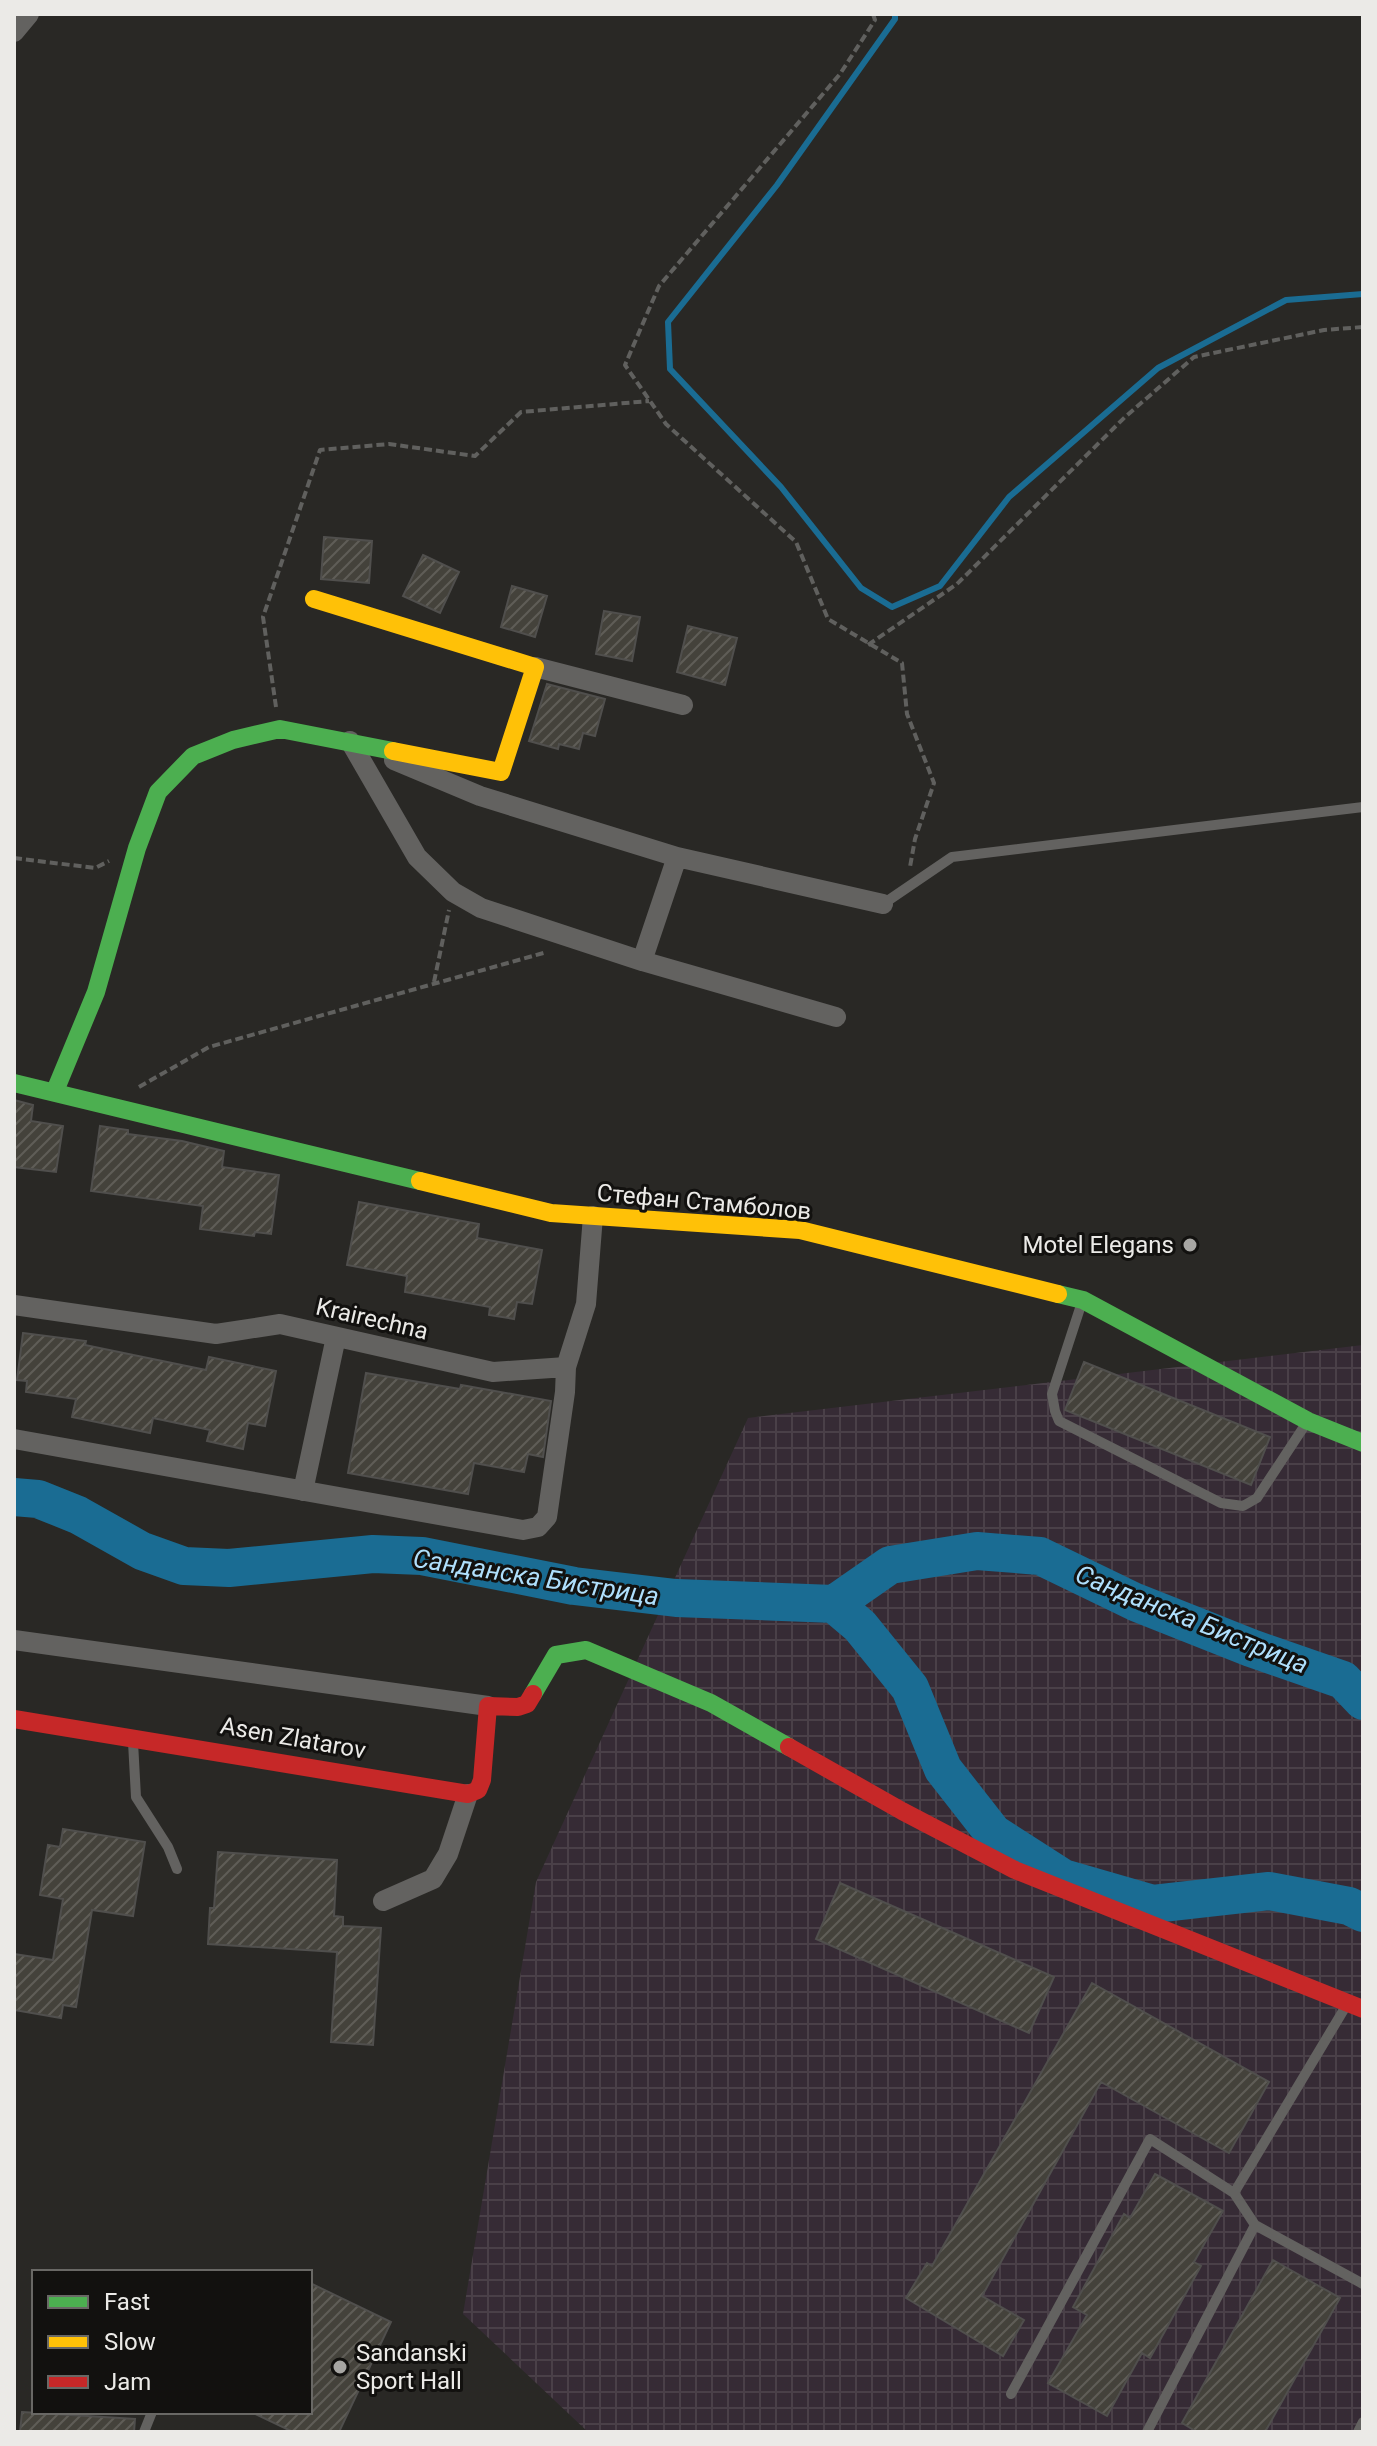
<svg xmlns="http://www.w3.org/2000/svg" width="1377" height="2446" font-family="Roboto,sans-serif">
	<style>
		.industrial { fill: url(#industrial-grid) }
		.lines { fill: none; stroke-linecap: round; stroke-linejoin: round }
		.stream { stroke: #1a6c93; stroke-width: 6 }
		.river { stroke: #1a6c93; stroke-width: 38 }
		.building { fill: url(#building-hatch); stroke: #504f4d; stroke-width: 2 }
		.path { stroke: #60605e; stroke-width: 4; stroke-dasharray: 8 4; stroke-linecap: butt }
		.lane { stroke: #636260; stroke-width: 10 }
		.street { stroke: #636260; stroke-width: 20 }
		.fast { stroke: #4caf50; stroke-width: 18 }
		.slow { stroke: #ffc107; stroke-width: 18 }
		.jam { stroke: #c62828; stroke-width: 18 }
		.poi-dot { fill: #a7a6a3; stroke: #12110f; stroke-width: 3 }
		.labels { text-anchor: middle; stroke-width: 6; stroke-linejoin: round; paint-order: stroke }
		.street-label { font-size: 24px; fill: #ebeae7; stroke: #12110f }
		.poi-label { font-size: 24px; fill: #ebeae7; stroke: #12110f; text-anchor: end }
		.water-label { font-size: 26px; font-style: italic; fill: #afdffc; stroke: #12110f }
	</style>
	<defs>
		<pattern id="industrial-grid" width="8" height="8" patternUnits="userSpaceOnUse" patternTransform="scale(2)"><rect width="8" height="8" fill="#362b35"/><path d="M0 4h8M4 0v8" fill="none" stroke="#4a4048"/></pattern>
		<pattern id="building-hatch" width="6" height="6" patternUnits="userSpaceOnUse" patternTransform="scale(2)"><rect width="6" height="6" fill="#44423b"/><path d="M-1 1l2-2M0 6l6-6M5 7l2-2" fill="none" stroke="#5f5d57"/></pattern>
	</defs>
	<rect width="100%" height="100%" fill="#292825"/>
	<path class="industrial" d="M1363,1345V2432H588L463,2314L536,1882L748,1418Z"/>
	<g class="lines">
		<path class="stream" d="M895,14V19L777,185L668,322L670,369L781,487L861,588L892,607L940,586L1009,497L1158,368L1286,300L1363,294"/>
		<path class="river" d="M14,1497L38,1499L78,1515L142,1551L184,1566L229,1568L373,1554L422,1556L574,1586L676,1598L834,1604L890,1565L977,1551L1040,1556L1135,1602L1251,1648L1343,1680L1363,1701
			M834,1604L860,1626L910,1688L943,1769L993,1833L1063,1878L1153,1904L1269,1891L1349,1906L1363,1913"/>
	</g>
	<path class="building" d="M324,537L372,541L369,583L321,579Z
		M423,555L459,572L440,613L403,596Z
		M512,586L547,596L535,637L501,627Z
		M604,611L640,617L632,661L596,654Z
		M688,626L737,638L725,685L677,672Z
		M547,684L605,699L595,736L583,733L579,749L559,744L558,749L529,741Z
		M14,1100L33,1105L31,1121L63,1126L56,1172L14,1167Z
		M100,1126L128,1130V1134L182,1141L224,1151L222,1167L279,1175L271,1234L255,1232L254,1236L200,1229L203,1206L91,1191Z
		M359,1202L479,1224L477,1238L542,1250L532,1304L517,1302L514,1319L489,1315L490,1307L405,1292L407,1276L347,1265Z
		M23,1333L86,1341L85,1345L206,1370L209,1357L276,1371L265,1426L248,1423L243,1449L207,1441L210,1430L153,1418L150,1433L72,1417L76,1399L26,1392L27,1381L17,1380Z
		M1084,1362L1270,1437L1251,1485L1065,1410Z
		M366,1373L460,1389L461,1385L551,1401L543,1457L528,1454L524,1472L474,1463L468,1494L348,1473Z
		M63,1829L145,1842L133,1916L92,1910L76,2007L63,2005L61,2018L14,2010V1954L53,1960L63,1899L40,1895L48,1845L60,1847Z
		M218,1852L337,1860L334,1916L343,1917V1926L381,1928L373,2045L331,2042L337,1952L208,1944L210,1908H214Z
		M840,1883L1054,1977L1029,2033L816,1939Z
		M1092,1983L1269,2082L1229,2153L1101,2082L982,2296L1024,2320L1003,2356L906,2298L927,2263L932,2266Z
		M1155,2174L1223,2211L1194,2262L1201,2266L1150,2358L1142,2353L1107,2416L1048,2383L1087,2315L1073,2307L1124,2214L1130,2218Z
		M1273,2260L1340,2298L1265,2432H1197L1182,2423Z
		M310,2283L391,2322L339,2432H293L251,2412H310Z
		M22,2412L135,2419L134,2432H20Z"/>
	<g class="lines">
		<path class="path" d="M873,14L875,20L840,74L659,286L625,365L666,424L796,542L828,619L902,663L907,714L934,783L915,839L910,867
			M868,645L957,584L1125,417L1194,357L1324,330L1363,327
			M276,707L263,617L320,450L389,444L475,456L521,412L649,401
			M14,858L95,868L109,861
			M434,982L449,910
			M139,1087L209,1047L547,952"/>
		<path class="lane" d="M883,904L952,857L1363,807
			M1082,1302L1052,1394L1055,1411L1059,1421L1221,1503L1243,1506L1257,1498L1307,1422
			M133,1742L136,1797L168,1847L177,1869
			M1234,2193L1346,2006
			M1011,2394L1150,2139L1234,2193L1255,2225L1363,2284
			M144,2432L152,2412
			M1147,2432L1255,2225
			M1358,2432L1363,2422"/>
		<path class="street" d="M14,32L29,14
			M535,667L683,705
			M350,741L417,857L453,892L481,908L642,961L836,1017
			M394,760L480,796L677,857
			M642,961L677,857L883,904
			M14,1305L216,1334L280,1324L493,1372L566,1367L586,1304L593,1216
			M14,1439L523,1530L538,1527L547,1517L565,1392L566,1367
			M303,1491L336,1337
			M14,1640L488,1706
			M383,1901L433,1879L448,1854L468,1794"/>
		<path class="fast" d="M14,1083L420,1181
			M55,1091L96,992L137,848L158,792L193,756L233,740L280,729L393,751
			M1058,1294L1083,1300L1308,1421L1363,1443
			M533,1694L556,1655L586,1650L711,1703L789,1747"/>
		<path class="slow" d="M314,599L535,667L501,772L393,751
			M420,1181L551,1213L800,1230L1058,1294"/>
		<path class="jam" d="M14,1719L468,1794L478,1790L482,1780L488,1706L518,1707L527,1704L533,1694
			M789,1747L902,1811L1015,1870L1363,2009"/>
	</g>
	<g class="poi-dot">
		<circle cx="1190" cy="1245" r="8"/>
		<circle cx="340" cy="2367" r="8"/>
	</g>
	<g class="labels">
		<g class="street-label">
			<text transform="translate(704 1202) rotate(5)" y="8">Стефан Стамболов</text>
			<text transform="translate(372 1319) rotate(13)" y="8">Krairechna</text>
			<text transform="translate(293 1738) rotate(10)" y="8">Asen Zlatarov</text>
		</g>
		<g class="poi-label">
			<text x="1174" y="1253">Motel Elegans</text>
			<text x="356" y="2361" text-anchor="start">Sandanski<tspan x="356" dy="28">Sport Hall</tspan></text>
		</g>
		<g class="water-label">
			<text transform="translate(536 1577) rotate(9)" y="9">Санданска Бистрица</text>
			<text transform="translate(1192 1619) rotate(22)" y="9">Санданска Бистрица</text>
		</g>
	</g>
	<rect width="1377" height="2446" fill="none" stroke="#ebeae7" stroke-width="32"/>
	<rect x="32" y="2270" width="280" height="144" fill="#12110f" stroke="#696865" stroke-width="2"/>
	<rect x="48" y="2296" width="40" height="12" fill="#4caf50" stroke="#696865" stroke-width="2"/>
	<text x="104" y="2310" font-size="24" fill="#ebeae7">Fast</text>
	<rect x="48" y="2336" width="40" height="12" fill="#ffc107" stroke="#696865" stroke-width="2"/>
	<text x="104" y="2350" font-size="24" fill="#ebeae7">Slow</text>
	<rect x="48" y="2376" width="40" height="12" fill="#c62828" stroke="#696865" stroke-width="2"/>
	<text x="104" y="2390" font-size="24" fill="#ebeae7">Jam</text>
</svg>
